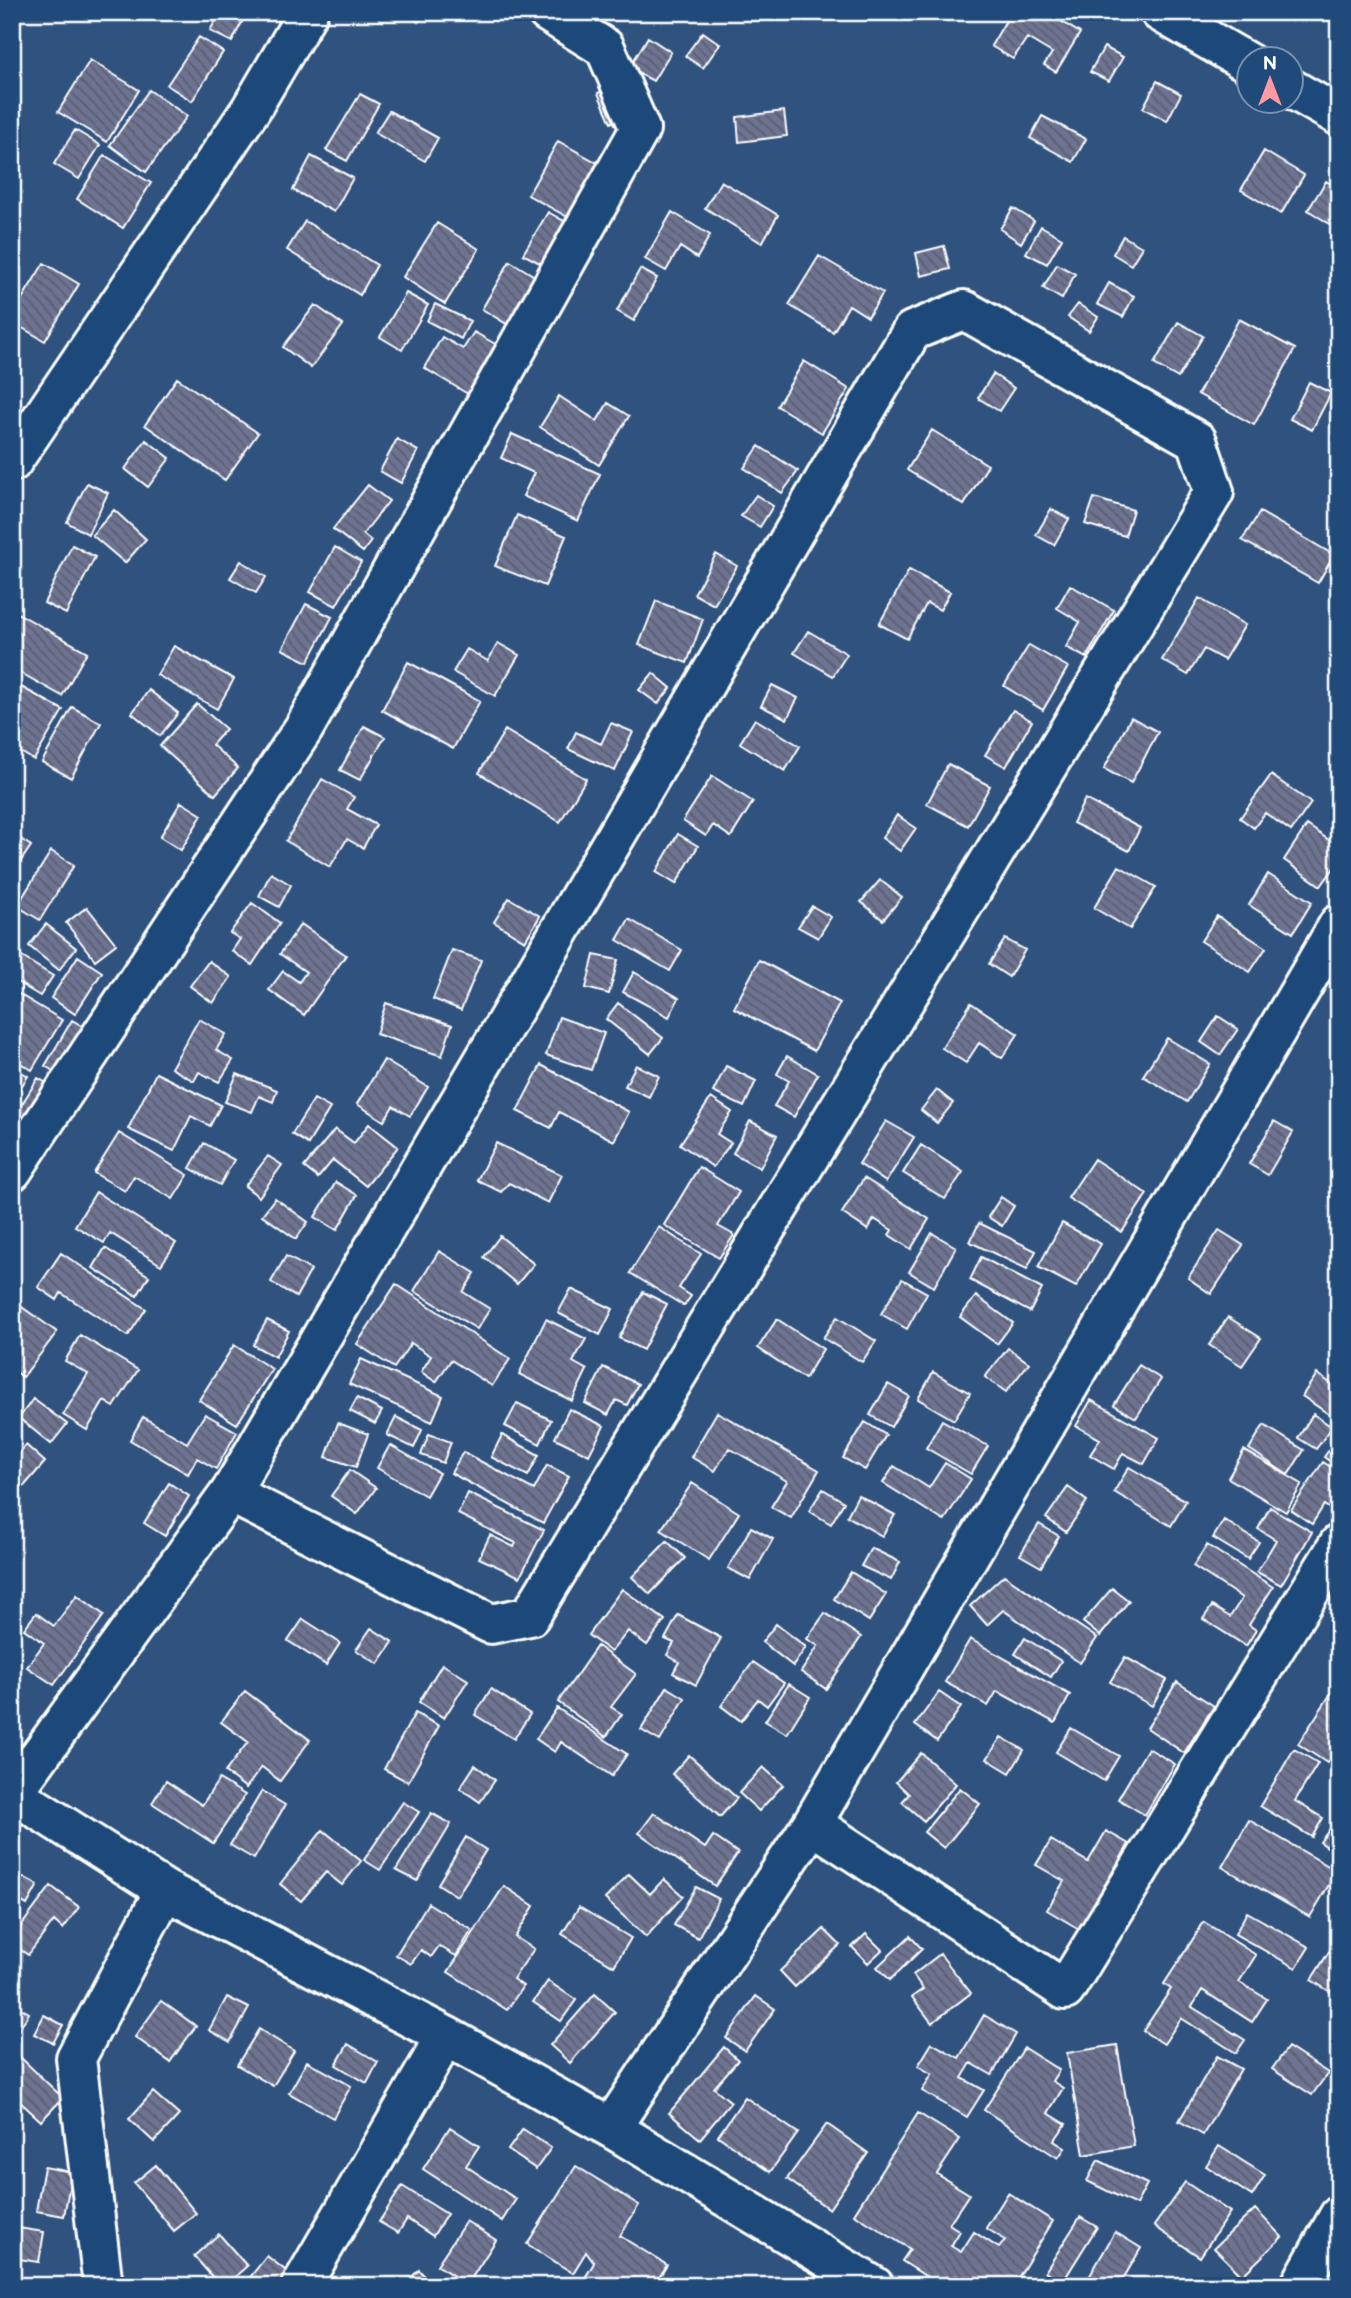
<svg xmlns="http://www.w3.org/2000/svg" width="1351" height="2298" font-family="'Balsamiq Sans',sans-serif">
	<style>
		.building { fill: url(#building-back-hatch); stroke: #fff; stroke-width: 2 }
		.lines { fill: none; stroke-linecap: round; stroke-linejoin: round }
		.minor-casing { stroke: #fff; stroke-width: 44 }
		.minor { stroke: #1f4a7a; stroke-width: 38 }
	</style>
	<defs>
		<pattern id="building-back-hatch" width="6" height="6" patternUnits="userSpaceOnUse" patternTransform="scale(1.75)"><rect width="6" height="6" fill="#6d7392"/><path d="M-1 5l2 2M0 0l6 6M5-1l2 2" fill="none" stroke="#5b5e6c"/></pattern>
	</defs>
	<rect width="100%" height="100%" fill="#2f527f"/>
	<filter id="ink" filterUnits="userSpaceOnUse"><feTurbulence type="fractalNoise" baseFrequency=".0143" numOctaves="2"/><feDisplacementMap in="SourceGraphic" scale="14" xChannelSelector="R" yChannelSelector="G"/><feConvolveMatrix kernelMatrix="1 2 1 2 8 2 1 2 1" color-interpolation-filters="sRGB"/></filter>
	<g filter="url(#ink)">
		<path class="building" d="M220,12H247L232,42L210,31Z
			M407,12H427L418,22Z
			M1011,12H1046L1080,33L1056,72L1044,65L1052,53L1027,38L1013,59L991,46Z
			M703,32L720,44L703,68L685,56Z
			M199,37L223,52L192,101L167,85Z
			M648,37L671,52L653,81L629,68Z
			M1104,47L1123,57L1109,81L1090,72Z
			M90,60L139,90L107,142L58,112Z
			M1157,81L1181,94L1167,121L1143,108Z
			M611,87L623,117L611,123L598,93Z
			M149,90L187,116L146,172L110,145Z
			M360,94L379,104L347,161L326,150Z
			M389,111L438,138L425,161L375,133Z
			M784,111L787,136L739,142L737,117Z
			M1042,116L1086,139L1073,162L1030,138Z
			M75,130L100,145L79,179L54,164Z
			M558,141L603,166L573,220L528,195Z
			M1264,151L1304,175L1281,214L1241,190Z
			M104,155L151,183L123,228L77,199Z
			M311,156L353,178L334,212L293,190Z
			M721,181L778,215L762,243L705,208Z
			M1326,181L1339,189V230L1308,210Z
			M1013,208L1034,221L1021,243L1000,229Z
			M548,212L571,225L547,267L523,254Z
			M672,212L710,235L697,258L680,247L666,271L645,259Z
			M305,221L377,265L360,295L287,250Z
			M437,223L479,249L445,304L403,277Z
			M1041,226L1062,238L1047,264L1026,253Z
			M1123,236L1142,247L1131,265L1113,254Z
			M944,246L950,269L921,276L916,253Z
			M819,256L883,293L868,317L849,305L833,332L789,305Z
			M510,261L538,278L510,326L482,309Z
			M44,263L79,284L45,341L12,322V315Z
			M1057,264L1075,274L1062,299L1043,288Z
			M640,269L657,278L634,321L617,311Z
			M1109,283L1134,296L1123,317L1097,304Z
			M406,293L428,305L402,350L380,337Z
			M435,304L470,321L461,339L427,321Z
			M1078,304L1098,317L1089,331L1068,317Z
			M315,305L343,325L311,368L283,347Z
			M1239,319L1295,349L1254,425L1198,394Z
			M1178,322L1203,336L1178,378L1154,364Z
			M474,332L497,345L468,394L424,368L442,337L463,349Z
			M804,361L849,389L822,433L777,406Z
			M993,374L1014,388L999,411L978,398Z
			M177,378L258,433L225,480L145,425Z
			M1309,382L1331,393L1312,430L1290,419Z
			M559,396L597,421L608,403L629,416L599,465L540,427Z
			M932,430L988,465L964,505L907,470Z
			M512,434L600,474L578,521L523,496L534,473L501,458Z
			M397,439L418,451L401,483L380,471Z
			M146,440L170,458L148,487L125,469Z
			M759,446L798,471L782,493L744,468Z
			M87,483L108,493L88,534L67,522Z
			M368,485L389,501L363,534L371,541L363,552L333,529Z
			M756,495L773,506L760,527L741,516Z
			M1094,498L1133,510L1125,536L1085,524Z
			M1051,509L1069,519L1054,545L1036,535Z
			M114,510L146,539L125,563L92,535Z
			M1260,512L1334,555L1318,583L1242,540Z
			M517,515L566,536L545,586L495,566Z
			M72,545L95,557L66,614L44,603Z
			M335,547L361,562L336,606L310,592Z
			M716,554L737,566L714,605L694,594Z
			M241,561L266,577L256,593L230,578Z
			M909,570L950,592L940,610L927,603L907,639L879,624Z
			M1070,585L1114,610L1086,658L1066,647L1080,622L1057,608Z
			M1199,598L1245,625L1224,660L1204,649L1188,675L1162,660Z
			M656,601L703,619L687,663L639,645Z
			M306,604L332,617L308,662L282,649Z
			M12,610L87,652L62,696L12,668Z
			M808,631L847,654L833,676L794,653Z
			M498,643L519,655L495,696L453,672L467,649L488,661Z
			M1029,645L1068,667L1043,710L1004,686Z
			M174,646L234,679L217,709L157,675Z
			M408,662L480,701L453,749L382,710Z
			M653,673L671,688L658,704L639,690Z
			M12,682L63,710L34,760L12,747Z
			M772,685L798,698L787,719L761,706Z
			M149,690L178,713L160,736L132,713Z
			M197,704L226,729L212,745L238,768L215,795L160,746Z
			M72,707L101,723L71,778L42,762Z
			M1013,710L1032,721L1006,767L985,755Z
			M1131,717L1158,732L1131,783L1104,769Z
			M755,719L800,746L785,771L740,743Z
			M611,723L633,732L615,771L568,749L576,732L601,744Z
			M364,726L385,737L360,780L340,770Z
			M505,730L586,779L560,822L479,773Z
			M948,764L990,786L968,826L927,804Z
			M1271,775L1311,803L1291,831L1265,813L1254,828L1240,818Z
			M712,776L753,802L731,837L713,825L706,836L683,821Z
			M322,779L354,797L347,809L376,825L363,848L347,839L330,867L286,841Z
			M1085,799L1140,828L1129,851L1073,823Z
			M181,802L202,815L181,850L160,837Z
			M897,815L916,828L900,851L882,838Z
			M1307,825L1339,847V861L1321,886L1284,860Z
			M12,833L31,846L12,874Z
			M678,834L698,846L676,884L656,872Z
			M51,851L74,865L40,920L17,906Z
			M1119,866L1156,887L1130,929L1094,908Z
			M271,873L291,885L279,907L259,896Z
			M1268,874L1312,902L1293,933L1249,905Z
			M880,880L902,897L883,920L861,902Z
			M509,898L540,916L525,941L494,922Z
			M252,903L280,923L252,965L232,951L240,939L230,933Z
			M812,906L831,917L818,938L798,927Z
			M87,907L116,944L95,960L66,923Z
			M1217,916L1266,948L1250,972L1201,941Z
			M629,919L682,950L670,971L617,940Z
			M46,924L76,948L59,970L29,946Z
			M301,924L346,955L304,1015L269,990L283,971L299,982L306,972L280,954Z
			M1005,939L1025,950L1009,977L989,964Z
			M452,950L481,960L461,1010L433,999Z
			M12,951L53,976L40,996L12,979Z
			M594,955L618,960L609,994L586,988Z
			M78,956L102,972L75,1014L51,998Z
			M759,960L840,1003L814,1051L734,1008Z
			M209,961L231,977L213,1003L190,986Z
			M634,972L679,998L669,1017L623,992Z
			M12,990L62,1020L32,1070L12,1058Z
			M386,1003L452,1025L442,1056L376,1034Z
			M618,1003L663,1038L650,1054L606,1019Z
			M971,1003L1018,1034L1002,1058L979,1043L966,1063L942,1048Z
			M1218,1016L1238,1029L1220,1055L1201,1042Z
			M559,1017L604,1033L591,1070L546,1055Z
			M199,1019L226,1034L216,1050L233,1060L219,1082L199,1072L194,1081L171,1068Z
			M72,1020L89,1030L62,1076L45,1066Z
			M1167,1038L1210,1064L1187,1102L1143,1076Z
			M787,1056L818,1074L794,1117L774,1106L789,1081L777,1074Z
			M384,1060L428,1087L410,1116L393,1106L384,1121L357,1104Z
			M541,1065L629,1112L614,1141L559,1112L551,1128L517,1111Z
			M636,1065L659,1076L649,1097L625,1086Z
			M12,1066L28,1076L12,1101Z
			M726,1066L756,1081L744,1107L713,1092Z
			M156,1073L221,1105L210,1126L191,1116L174,1151L128,1129Z
			M237,1074L277,1090L273,1102L259,1096L252,1112L225,1102Z
			M38,1078L53,1087L12,1139V1120Z
			M937,1090L953,1103L937,1123L921,1110Z
			M711,1098L732,1112L717,1134L731,1143L713,1167L680,1144Z
			M314,1099L330,1108L308,1144L292,1134Z
			M750,1121L777,1135L760,1168L733,1153Z
			M886,1121L914,1137L886,1182L859,1164Z
			M1274,1121L1293,1132L1268,1175L1249,1164Z
			M369,1124L398,1147L366,1186L333,1160L318,1178L304,1167L335,1129L354,1143Z
			M119,1133L188,1175L173,1199L134,1176L125,1191L94,1173Z
			M204,1143L234,1160L220,1185L190,1168Z
			M496,1143L562,1175L548,1203L509,1183L501,1192L477,1180Z
			M921,1145L963,1172L945,1199L903,1173Z
			M268,1156L282,1165L259,1197L245,1186Z
			M1094,1159L1147,1194L1122,1232L1068,1198Z
			M699,1167L739,1192L718,1226L734,1235L719,1258L664,1225Z
			M864,1178L929,1219L911,1249L889,1235L892,1230L874,1219L868,1230L842,1213Z
			M336,1182L357,1195L337,1230L315,1217Z
			M96,1192L176,1243L161,1265L110,1233L104,1243L75,1226Z
			M1001,1197L1014,1206L1002,1226L988,1217Z
			M275,1198L308,1222L296,1239L262,1215Z
			M979,1223L1036,1251L1027,1269L970,1242Z
			M1062,1223L1101,1244L1076,1287L1038,1267Z
			M659,1227L701,1254L679,1288L691,1296L684,1306L630,1273Z
			M1219,1230L1243,1245L1211,1294L1188,1278Z
			M932,1233L956,1247L934,1287L909,1272Z
			M500,1236L534,1264L517,1284L484,1257Z
			M105,1248L149,1276L137,1296L93,1268Z
			M439,1251L475,1273L463,1292L490,1309L477,1329L414,1291Z
			M61,1253L146,1309L128,1336L61,1293L57,1300L38,1287Z
			M286,1256L311,1270L296,1297L271,1282Z
			M981,1257L1042,1289L1030,1312L970,1280Z
			M902,1279L927,1293L907,1329L881,1314Z
			M396,1284L510,1359L492,1386L451,1360L436,1382L421,1372L431,1356L411,1343L394,1368L357,1344Z
			M571,1289L613,1309L600,1335L558,1313Z
			M643,1292L667,1304L643,1350L619,1338Z
			M976,1296L1013,1323L997,1344L960,1317Z
			M12,1300L57,1332L23,1377L12,1369Z
			M837,1317L876,1341L862,1362L823,1338Z
			M1228,1317L1261,1338L1242,1366L1209,1345Z
			M546,1319L586,1339L573,1362L587,1370L572,1401L519,1374Z
			M777,1319L823,1349L805,1379L758,1348Z
			M267,1320L289,1331L275,1357L253,1345Z
			M80,1335L138,1370L114,1407L104,1401L87,1430L63,1415L88,1374L65,1361Z
			M234,1345L272,1369L237,1424L199,1400Z
			M1008,1348L1029,1363L1006,1392L985,1377Z
			M361,1359L443,1396L432,1422L349,1384Z
			M1139,1365L1161,1379L1136,1418L1114,1405Z
			M603,1367L638,1384L627,1405L616,1400L608,1415L585,1403Z
			M933,1372L970,1393L954,1420L918,1399Z
			M1317,1374L1339,1389V1421L1302,1396Z
			M888,1384L909,1396L891,1427L870,1415Z
			M357,1398L382,1411L375,1424L350,1411Z
			M33,1399L67,1424L51,1444L19,1418Z
			M1091,1400L1159,1438L1144,1464L1123,1453L1114,1469L1090,1455L1100,1439L1076,1426Z
			M517,1403L551,1420L540,1444L505,1426Z
			M569,1409L604,1426L589,1455L555,1438Z
			M717,1412L819,1470L791,1518L771,1507L787,1481L729,1448L715,1471L691,1457Z
			M205,1414L237,1432L216,1469L197,1458L188,1474L130,1440L143,1417L187,1443Z
			M1313,1414L1332,1427L1316,1449L1298,1438Z
			M396,1417L422,1430L414,1448L387,1435Z
			M942,1420L988,1446L971,1474L926,1448Z
			M865,1422L886,1435L865,1470L843,1458Z
			M338,1423L368,1434L356,1467L326,1457Z
			M1264,1425L1304,1450L1288,1475L1249,1449Z
			M429,1434L451,1442L443,1463L421,1455Z
			M502,1435L539,1455L528,1476L491,1457Z
			M1339,1436V1468L1324,1457Z
			M26,1445L45,1462L12,1500V1461Z
			M390,1445L439,1473L426,1496L377,1468Z
			M1244,1450L1302,1484L1286,1512L1228,1478Z
			M463,1452L534,1490L547,1465L569,1476L543,1523L451,1473Z
			M1323,1462L1339,1472V1481L1333,1491L1339,1495V1507L1335,1512L1324,1505L1312,1524L1291,1510Z
			M945,1463L971,1479L944,1521L883,1483L894,1466L929,1488Z
			M1129,1467L1186,1501L1171,1526L1114,1492Z
			M350,1470L376,1488L357,1514L331,1496Z
			M169,1483L189,1496L165,1536L144,1523Z
			M692,1483L739,1513L709,1560L661,1530Z
			M1068,1487L1087,1501L1066,1532L1046,1518Z
			M823,1489L844,1502L831,1524L809,1511Z
			M468,1493L544,1530L520,1577L479,1558L490,1535L514,1547L516,1543L458,1514Z
			M858,1495L895,1515L882,1536L847,1516Z
			M1270,1507L1312,1532L1281,1585L1257,1572L1276,1540L1258,1529Z
			M1224,1520L1259,1542L1248,1559L1213,1538Z
			M1039,1524L1059,1536L1041,1567L1020,1555Z
			M751,1527L773,1539L750,1580L728,1568Z
			M667,1541L685,1558L650,1594L632,1577Z
			M1207,1545L1273,1587L1249,1625L1256,1630L1246,1646L1203,1619L1212,1606L1230,1617L1242,1598L1193,1566Z
			M871,1548L900,1562L891,1580L861,1566Z
			M851,1572L886,1594L869,1621L834,1599Z
			M1004,1575L1097,1638L1080,1663L1003,1610L987,1625L970,1606Z
			M1112,1588L1129,1601L1100,1636L1083,1622Z
			M622,1589L665,1620L647,1645L628,1631L611,1652L588,1635Z
			M77,1595L104,1615L54,1685L27,1667L44,1643L24,1629L36,1613L54,1626Z
			M825,1613L861,1637L826,1689L801,1672L818,1646L807,1639Z
			M678,1615L721,1638L696,1685L673,1673L679,1662L667,1655L674,1643L665,1639Z
			M303,1619L340,1643L326,1665L288,1641Z
			M776,1624L806,1647L793,1666L762,1642Z
			M371,1628L393,1642L378,1664L356,1650Z
			M1025,1638L1061,1661L1051,1677L1015,1654Z
			M970,1639L1070,1695L1055,1723L997,1691L988,1706L945,1682Z
			M597,1646L636,1674L611,1707L622,1714L606,1737L558,1702Z
			M1125,1657L1167,1680L1152,1706L1110,1682Z
			M753,1662L784,1683L767,1706L758,1699L741,1721L721,1706Z
			M442,1664L468,1680L444,1718L419,1702Z
			M1177,1682L1214,1706L1184,1753L1147,1728Z
			M789,1684L810,1697L787,1734L765,1721Z
			M667,1687L685,1698L660,1741L641,1730Z
			M491,1689L530,1714L514,1739L475,1715Z
			M245,1691L310,1740L280,1781L262,1767L246,1788L225,1772L248,1742L221,1722Z
			M939,1692L961,1707L937,1741L915,1725Z
			M1332,1692L1339,1696V1746L1327,1763L1298,1744Z
			M557,1708L627,1754L612,1776L561,1742L555,1752L536,1739Z
			M415,1713L439,1726L408,1782L384,1769Z
			M1071,1728L1119,1756L1104,1781L1056,1752Z
			M1001,1737L1024,1750L1010,1773L987,1759Z
			M1148,1748L1175,1764L1145,1815L1118,1799Z
			M1294,1749L1318,1763L1295,1801L1323,1818L1312,1837L1260,1806Z
			M921,1753L956,1784L924,1821L902,1802L909,1794L896,1782Z
			M689,1755L737,1798L720,1817L672,1774Z
			M475,1765L495,1780L480,1802L460,1788Z
			M763,1767L783,1785L759,1811L739,1793Z
			M219,1779L245,1795L213,1843L152,1803L166,1781L202,1805Z
			M960,1788L980,1804L944,1848L924,1832Z
			M262,1791L285,1805L254,1859L230,1845Z
			M403,1802L419,1812L380,1870L364,1860Z
			M431,1813L451,1824L417,1881L396,1870Z
			M654,1813L705,1848L713,1836L738,1853L715,1886L639,1833Z
			M1339,1817V1855L1320,1842Z
			M1249,1820L1337,1871L1310,1917L1222,1867Z
			M323,1830L361,1861L342,1885L326,1872L301,1901L280,1884Z
			M1106,1831L1129,1844L1079,1929L1047,1910L1064,1881L1036,1865L1051,1840L1088,1862Z
			M466,1837L486,1850L457,1896L438,1884Z
			M629,1874L650,1894L664,1879L683,1896L646,1937L605,1899Z
			M23,1877L38,1885L27,1905L12,1896Z
			M51,1886L79,1907L63,1929L54,1921L28,1955L12,1944V1938Z
			M504,1886L534,1906L515,1937L534,1949L513,1979L523,1986L507,2010L448,1972Z
			M696,1887L719,1899L698,1938L674,1925Z
			M428,1903L472,1930L456,1956L439,1946L431,1957L421,1950L411,1964L396,1955Z
			M579,1907L631,1938L614,1966L562,1934Z
			M1247,1912L1309,1947L1296,1968L1235,1934Z
			M1204,1922L1256,1955L1239,1982L1267,1999L1252,2022L1202,1990L1192,2007L1245,2040L1236,2053L1181,2018L1164,2044L1143,2031L1171,1989L1164,1984Z
			M824,1929L840,1945L795,1987L780,1971Z
			M866,1934L882,1950L868,1963L852,1947Z
			M910,1936L922,1949L890,1980L877,1967Z
			M1339,1936V1997L1311,1980Z
			M940,1954L971,1993L932,2023L912,1997L923,1989L913,1975Z
			M548,1981L576,2000L561,2021L533,2002Z
			M595,1994L615,2012L570,2063L550,2045Z
			M756,1996L775,2009L745,2051L726,2038Z
			M227,1997L249,2008L230,2042L209,2030Z
			M161,2001L196,2026L170,2062L135,2037Z
			M12,2003L29,2013L18,2031L12,2028Z
			M44,2015L63,2025L53,2043L34,2034Z
			M984,2015L1016,2034L992,2075L971,2063L962,2078L984,2090L967,2117L922,2091L932,2074L918,2066L932,2043L959,2058Z
			M259,2029L294,2051L273,2086L237,2065Z
			M348,2044L378,2062L367,2083L336,2065Z
			M1117,2045L1134,2146L1084,2155L1067,2053Z
			M724,2047L738,2060L714,2088L731,2102L700,2139L669,2113Z
			M1288,2047L1328,2073L1312,2095L1272,2069Z
			M1024,2048L1059,2070L1052,2081L1063,2088L1048,2113L1066,2124L1054,2141L1065,2148L1058,2158L984,2110Z
			M19,2056L63,2098L41,2121L16,2098L12,2103V2064Z
			M1217,2056L1241,2069L1203,2135L1179,2121Z
			M307,2061L351,2086L333,2118L289,2093Z
			M153,2092L179,2115L154,2142L129,2119Z
			M745,2097L798,2133L770,2172L718,2136Z
			M918,2113L960,2139L937,2174L969,2194L949,2224L960,2231L951,2246L961,2252L974,2232L999,2248L1005,2240L986,2228L1008,2193L1053,2221L1013,2286H971L956,2276L950,2286H941L902,2261L910,2249L854,2214Z
			M827,2124L868,2153L829,2209L787,2179Z
			M450,2127L479,2146L466,2166L516,2199L502,2221L423,2169Z
			M523,2129L551,2148L536,2169L508,2150Z
			M1219,2146L1265,2175L1252,2196L1206,2166Z
			M1098,2160L1147,2184L1136,2205L1087,2181Z
			M156,2165L196,2213L174,2231L134,2183Z
			M576,2166L639,2205L620,2236L667,2265L654,2286H580L594,2263L586,2252L573,2273L527,2244Z
			M44,2167L72,2172L64,2216L36,2211Z
			M1185,2182L1230,2212L1200,2257L1154,2226Z
			M402,2186L447,2214L433,2236L407,2219L398,2233L379,2222Z
			M1255,2209L1282,2237L1242,2276L1214,2248Z
			M1080,2217L1097,2227L1062,2283L1045,2272Z
			M466,2221L496,2240L467,2285L437,2265Z
			M12,2227L44,2232L39,2262L12,2258Z
			M1115,2232L1141,2248L1119,2286H1101L1088,2279Z
			M219,2234L247,2266L225,2286H220L194,2256Z
			M267,2256L290,2274L281,2286H243Z
			M419,2270L434,2286H402Z"/>
		<g class="lines">
			<defs>
				<path id="minor" d="M1160,12L1250,64
					M1292,89L1339,116
					M12,462L251,109L308,12
					M12,1171L304,728L640,129L605,48L547,12
					M12,1793L165,1890L446,2036L611,2128L874,2286
					M12,1794L230,1493L912,331L964,310L1197,441L1214,492L530,1616L491,1624L230,1493
					M812,1824L1065,1990L1339,1544
					M611,2128L812,1824L1339,924
					M103,2286L76,2058L165,1890
					M301,2286L446,2036
					M1300,2286L1339,2216"/>
			</defs>
			<use href="#minor" class="minor-casing"/>
			<use href="#minor" class="minor"/>
		</g>
	</g>
	<rect width="1351" height="2298" fill="none" stroke="#1f4a7a" stroke-width="42"/>
	<rect x="21" y="21" width="1309" height="2256" fill="none" stroke="#fff" stroke-width="2.5" filter="url(#ink)"/>
	<g transform="translate(1270 80)"><circle r="33" fill="#1f4a7a" stroke="#7992af" stroke-width="2"/>
	<path d="M0-5L12 26L0 18L-12 26Z" fill="#ff9aa2"/>
	<text y="-10" font-size="19" font-weight="bold" text-anchor="middle" fill="#ffffff">N</text>
	</g>
</svg>
